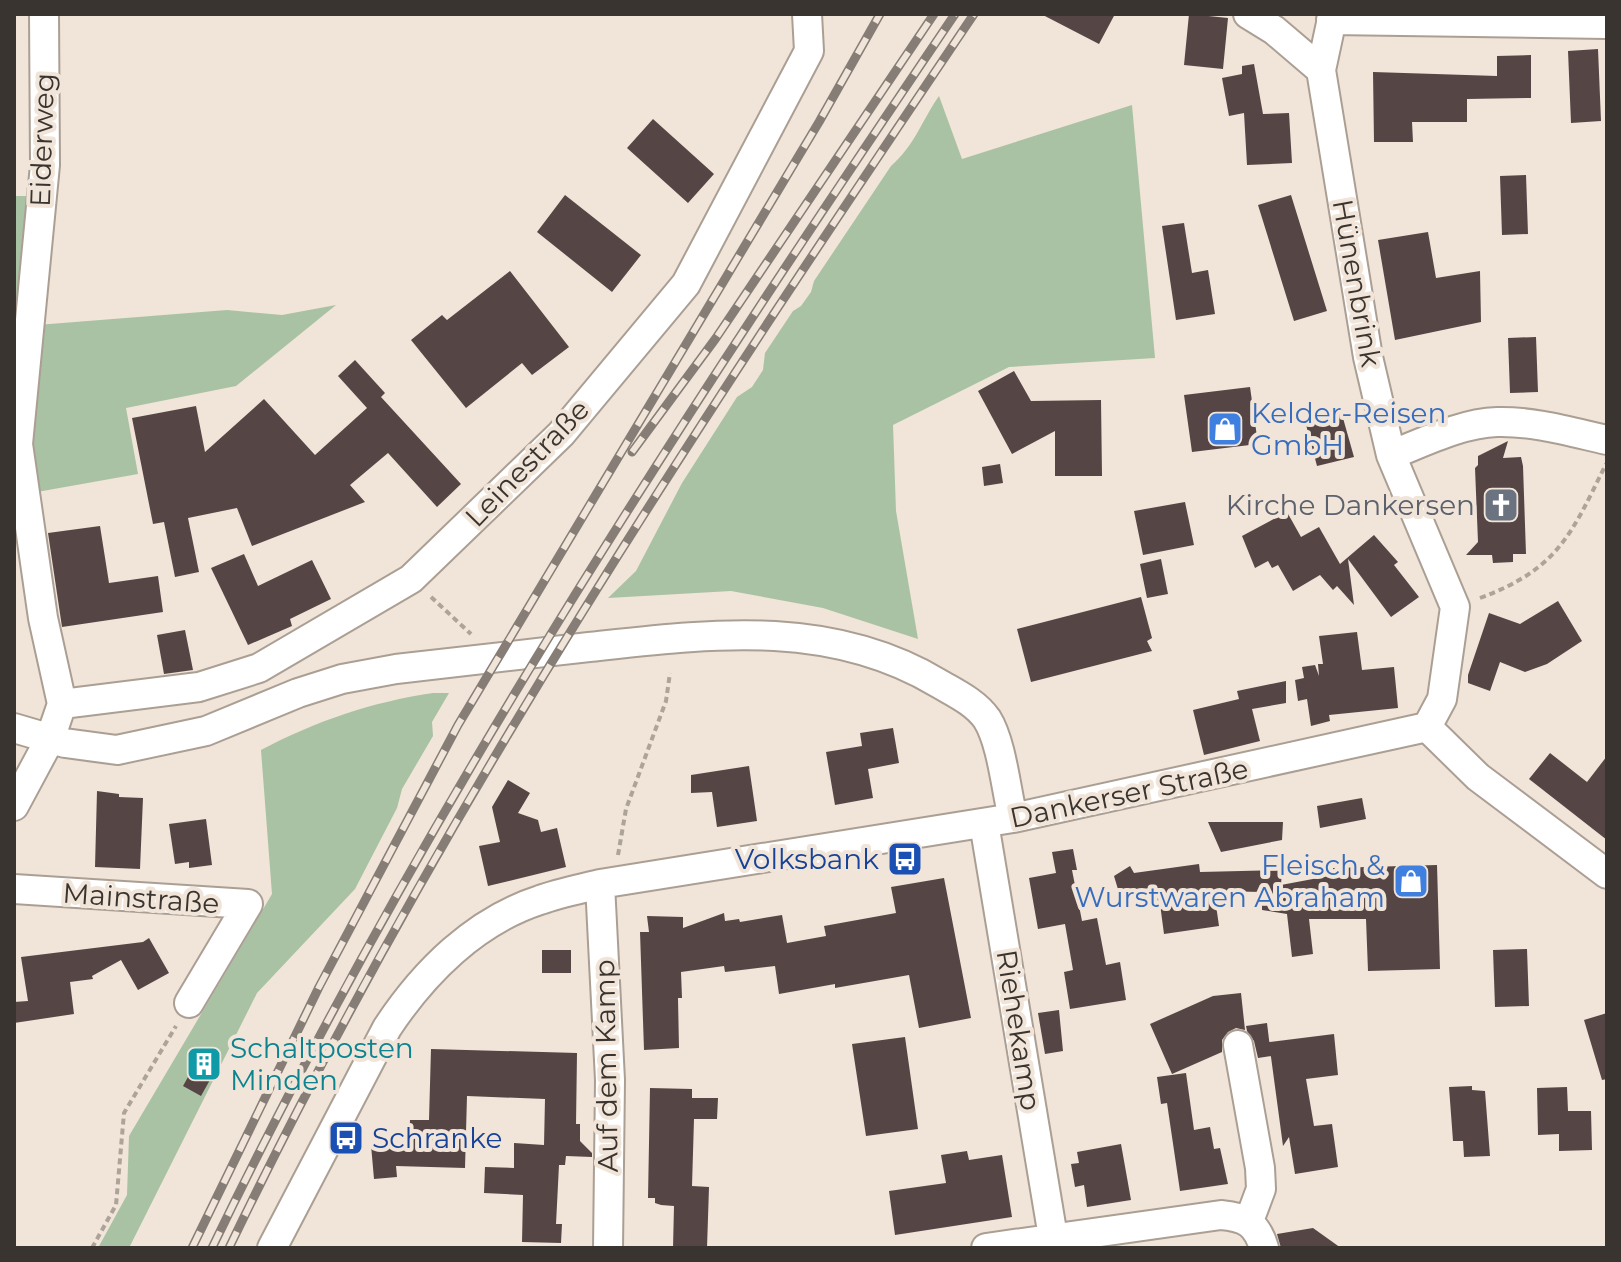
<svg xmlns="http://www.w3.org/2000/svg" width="1621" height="1262" font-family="Montserrat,sans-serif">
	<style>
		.green { fill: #a8c2a3 }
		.building { fill: #554645 }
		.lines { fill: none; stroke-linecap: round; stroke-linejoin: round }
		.minor-casing { stroke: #ab9f94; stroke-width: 32 }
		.path { stroke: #ada399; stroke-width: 4; stroke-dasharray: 6 4; stroke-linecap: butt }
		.minor { stroke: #fff; stroke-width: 28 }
		.rail-casing { stroke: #867e76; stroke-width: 9 }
		.rail { stroke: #f1e4d8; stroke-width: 6; stroke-dasharray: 18; stroke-linecap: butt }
		.labels { text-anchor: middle; stroke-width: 8; stroke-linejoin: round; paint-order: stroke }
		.street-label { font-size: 28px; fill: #39342f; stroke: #f1e4d8 }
		.shop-label { font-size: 28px; fill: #366cbe; stroke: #f1e4d8; text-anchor: start }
		.worship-label { font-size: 28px; fill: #5b616d; stroke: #f1e4d8; text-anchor: end }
		.transit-label { font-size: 28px; fill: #164399; stroke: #f1e4d8; text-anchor: end }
		.culture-label { font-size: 28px; fill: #0d838f; stroke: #f1e4d8; text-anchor: start }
	</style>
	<rect width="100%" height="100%" fill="#f1e4d8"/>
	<path class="green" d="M939,96L962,159L1132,105L1155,358L1009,367L893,425L896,511L918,639L823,608L731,591L608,598L636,571L682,483L737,397L752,387L763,370L765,353L793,311L801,306L811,292L814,281L891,166C915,145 921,122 939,96Z
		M14,196H36L26,311L14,310Z
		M336,305L236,386L126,408L138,474L37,492L29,429L37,325L227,310L282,315Z
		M433,693H449L432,722L433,736L402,789L397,808L355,889L257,993L129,1248H98L127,1195L129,1136L272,894L261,750C316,721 372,702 433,693Z"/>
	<path class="building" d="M1041,14H1115L1099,44Z
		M1189,14L1228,18L1223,69L1184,65Z
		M1598,49L1601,121L1571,123L1568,51Z
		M1531,55V98L1467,99V122H1412L1413,142H1374L1373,72L1497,76V56Z
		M1254,64L1263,114L1289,113L1292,163L1247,165L1244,113L1229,116L1222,78L1242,74V66Z
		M653,119L714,174L688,203L627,148Z
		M1526,175L1528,234L1502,235L1500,176Z
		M565,195L641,255L612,292L537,232Z
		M1291,195L1327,311L1294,321L1258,205Z
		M1184,223L1192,273L1208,270L1215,314L1176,320L1162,226Z
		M1428,232L1436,278L1480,271L1481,322L1395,340L1378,240Z
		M510,271L569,347L532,375L522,363L466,408L411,340L442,315L447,320Z
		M1536,337L1538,392L1510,393L1508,338Z
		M355,360L385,393L381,397L461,484L437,507L388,453L350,485L365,502L252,546L237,508L188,518L199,572L175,577L164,522L153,524L132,418L196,406L205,452L264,399L315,455L367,408L338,376Z
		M1014,371L1031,401L1101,400L1102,476H1055V431L1012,454L978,391Z
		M1250,387L1258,444L1192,452L1184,395Z
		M1341,411L1354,457L1317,466L1305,421Z
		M1508,441L1503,458L1521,457L1523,466L1526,554H1513V562L1493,563L1492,555H1466L1478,542L1475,468L1478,465V456Z
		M1000,464L1003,483L984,486L982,467Z
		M1185,502L1194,545L1143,555L1134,511Z
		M1287,512L1301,537L1319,527L1340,564L1374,535L1398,562L1394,565L1419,597L1391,617L1348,559L1354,605L1337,586L1333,590L1320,575L1293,591L1278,565L1272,568L1268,561L1255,568L1242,536Z
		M100,526L109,583L158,576L163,612L62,627L48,533Z
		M244,554L258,586L312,560L331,599L290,619L292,626L248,645L211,568Z
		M1161,559L1168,594L1147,598L1140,564Z
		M1141,597L1152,638L1147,641L1152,651L1031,682L1017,629Z
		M1558,601L1582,641L1547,664L1525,672L1500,662L1490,691L1468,683V675L1489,613L1520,624Z
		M185,630L193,670L164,674L157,635Z
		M1357,632L1362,670L1394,667L1398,708L1329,715L1330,721L1311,726L1307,699L1298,701L1295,680L1304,678L1302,667L1315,665L1319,676L1318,664H1323L1319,636Z
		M1286,681V703L1252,709L1260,741L1204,755L1193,710L1239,699L1237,691Z
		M893,728L899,763L868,769L873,798L835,805L826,752L862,746L860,733Z
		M1550,753L1587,782L1607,756V840L1529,779Z
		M749,766L757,821L717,827L712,792L691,793V775Z
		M508,780L530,793L518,813L538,820L541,832L557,828L566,867L488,886L479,846L500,842L492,807Z
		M97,791L119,794V797L143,798L140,869L95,867Z
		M1362,798L1366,819L1320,828L1317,806Z
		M206,819L212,865L189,868V862L175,864L169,824Z
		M1208,822H1283L1282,840L1221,852Z
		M1073,849L1077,870H1072L1082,921L1097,918L1106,965L1120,962L1126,1000L1070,1009L1064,972L1073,970L1065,924L1038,929L1029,878L1072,870L1056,873L1052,852Z
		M1199,864L1200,872L1282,870L1281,885L1334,875L1333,868L1437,865L1440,969L1368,971L1366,919H1309L1313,954L1292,957L1287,914L1262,910V892L1214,891L1219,926L1164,934L1160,904L1150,905L1148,892L1120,896L1114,876L1130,866L1134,873Z
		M944,878L971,1018L919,1028L909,975L835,988V984L779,994L775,966L725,972L724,966L681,972L682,998H678L679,1048L644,1050L640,932H649L647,916L683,917V928L724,913L725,921L739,919L740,922L782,915L787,943L826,936L824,926L896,913L891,887Z
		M149,938L169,973L138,990L121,960L92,976L93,979L70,982L74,1014L14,1023V1002L28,1001L21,957L143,942Z
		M1527,949L1529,1006L1495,1007L1493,950Z
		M542,950H571V973H542Z
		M1241,993L1245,1030L1236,1028L1228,1032L1222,1040V1052L1172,1074L1150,1024L1213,996Z
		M1059,1010L1063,1051L1045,1054L1038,1013Z
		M1607,1013V1079L1602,1080L1584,1020Z
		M1267,1023L1271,1056L1258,1058L1254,1041L1247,1031L1246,1026Z
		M1334,1034L1338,1075L1306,1079L1314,1126L1332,1124L1338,1167L1295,1174L1289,1137L1283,1146L1269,1042Z
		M905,1037L918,1129L866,1136L852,1044Z
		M431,1049L577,1053L576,1124H580V1141L592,1153V1157L566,1156L565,1165H559L556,1224H562L561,1243L522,1242L523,1195L484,1193L485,1167L514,1168V1143L544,1145L545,1099L467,1096L465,1168L396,1166L397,1177L374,1179L371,1145L409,1142L410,1120H429Z
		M193,1068L211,1078L201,1096L183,1086Z
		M1186,1073L1194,1130L1210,1127L1214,1149L1220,1148L1228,1184L1180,1191L1167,1103L1161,1104L1157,1077Z
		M1472,1086V1090L1485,1091L1490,1156L1464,1157L1463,1141H1453L1449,1087Z
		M1567,1087L1568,1111H1591L1592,1150L1559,1151V1134L1538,1135L1537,1088Z
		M650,1088L692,1089V1098H718L717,1119H694L692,1186L709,1187L707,1248H673L674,1206L661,1205L655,1203V1198H648Z
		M1121,1144L1131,1200L1087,1207L1084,1185L1075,1187L1071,1164L1079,1163L1077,1152Z
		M967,1151L969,1160L1002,1155L1012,1217L895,1235L889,1191L946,1183L941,1155Z
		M1313,1228L1341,1248H1281L1277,1234Z"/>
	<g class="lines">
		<defs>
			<path id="minor" d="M1248,14L1274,30L1321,70
				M1333,14L1321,70L1368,357L1391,455L1455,607L1442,699L1427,727
				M1331,20L1607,24
				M1391,455C1424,442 1462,423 1497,422C1534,421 1571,432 1607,440
				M62,704L199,687L259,668L411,579L561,434L686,284L809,51L807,14
				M1427,727L1478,777L1607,874
				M14,728L65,743L117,750L206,731L298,693L342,679L396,669C461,661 525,654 589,647C710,634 829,618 938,683C955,693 975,702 987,719C1002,743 1006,790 1013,818
				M14,806L50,739L62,704L43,618L18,444L45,165L44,14
				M984,823L1053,1237
				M600,884L610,1080L608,1248
				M14,889L248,904L189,1003
				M1238,1045L1260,1168L1261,1189L1249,1221
				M272,1248L387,1028C424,972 475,921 540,900C559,893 580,889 600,884L1013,818L1427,727
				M986,1248L1221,1215C1246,1217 1257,1224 1264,1248"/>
		</defs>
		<use href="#minor" class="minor-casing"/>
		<path class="path" d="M431,597L471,634
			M1480,598C1558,569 1571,535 1606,464
			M618,855L626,809L666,701L670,673
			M92,1248L116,1205L124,1113L176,1026"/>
		<use href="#minor" class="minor"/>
		<defs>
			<path id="rail" d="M632,452L716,338L934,14
				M192,1248L319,987L458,725L819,122L880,14
				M212,1248C421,814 686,412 955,14
				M229,1248C437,815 706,412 974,14"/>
		</defs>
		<use href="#rail" class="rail-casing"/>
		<use href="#rail" class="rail"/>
	</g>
	<defs>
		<symbol id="shop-square" viewBox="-11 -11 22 22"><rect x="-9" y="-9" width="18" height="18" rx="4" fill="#3f7fe0" stroke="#f1e4d8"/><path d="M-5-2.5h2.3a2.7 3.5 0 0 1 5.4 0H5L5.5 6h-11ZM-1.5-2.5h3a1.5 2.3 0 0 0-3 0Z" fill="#fff"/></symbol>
		<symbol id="church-square" viewBox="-11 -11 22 22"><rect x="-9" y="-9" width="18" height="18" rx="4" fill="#6b7280" stroke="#f1e4d8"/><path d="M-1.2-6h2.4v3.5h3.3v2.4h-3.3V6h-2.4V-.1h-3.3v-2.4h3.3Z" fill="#fff"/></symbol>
		<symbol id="bus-square" viewBox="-11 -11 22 22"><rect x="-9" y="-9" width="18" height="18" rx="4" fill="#1a4fb4" stroke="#f1e4d8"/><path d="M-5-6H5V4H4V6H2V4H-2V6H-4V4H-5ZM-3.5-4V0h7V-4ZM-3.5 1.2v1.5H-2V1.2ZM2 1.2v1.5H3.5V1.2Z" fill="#fff"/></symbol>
		<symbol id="building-square" viewBox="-11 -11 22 22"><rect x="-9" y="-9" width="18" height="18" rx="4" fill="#0f9aa8" stroke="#f1e4d8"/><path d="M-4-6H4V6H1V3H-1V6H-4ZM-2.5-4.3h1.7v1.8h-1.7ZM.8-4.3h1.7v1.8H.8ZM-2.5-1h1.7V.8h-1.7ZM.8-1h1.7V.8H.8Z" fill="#fff"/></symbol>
	</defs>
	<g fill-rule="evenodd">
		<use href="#shop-square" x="1205" y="409" width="40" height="40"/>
		<use href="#church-square" x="1481" y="485" width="40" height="40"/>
		<use href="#bus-square" x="885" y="839" width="40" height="40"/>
		<use href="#shop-square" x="1391" y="861" width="40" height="40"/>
		<use href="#building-square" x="184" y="1044" width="40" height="40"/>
		<use href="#bus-square" x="326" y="1118" width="40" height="40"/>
	</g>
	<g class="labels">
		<g class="street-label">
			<text transform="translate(42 140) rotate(-88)" y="10">Eiderweg</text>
			<text transform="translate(1357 283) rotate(80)" y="10">Hünenbrink</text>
			<text transform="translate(527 463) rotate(-46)" y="10">Leinestraße</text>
			<text transform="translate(1129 793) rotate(-12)" y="10">Dankerser Straße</text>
			<text transform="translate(141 898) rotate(4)" y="10">Mainstraße</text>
			<text transform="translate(1019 1030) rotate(81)" y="10">Riehekamp</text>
			<text transform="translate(606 1066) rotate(-91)" y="10">Auf dem Kamp</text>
		</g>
		<g class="shop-label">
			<text x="1251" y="423">Kelder-Reisen<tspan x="1251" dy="32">GmbH</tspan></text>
			<text x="1385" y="875" text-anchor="end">Fleisch &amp;<tspan x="1385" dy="32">Wurstwaren Abraham</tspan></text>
		</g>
		<g class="worship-label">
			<text x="1475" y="515">Kirche Dankersen</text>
		</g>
		<g class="transit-label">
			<text x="879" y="869">Volksbank</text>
			<text x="372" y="1148" text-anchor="start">Schranke</text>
		</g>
		<g class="culture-label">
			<text x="230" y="1058">Schaltposten<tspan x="230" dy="32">Minden</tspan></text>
		</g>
	</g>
	<rect width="1621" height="1262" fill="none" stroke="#39342f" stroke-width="32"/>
</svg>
